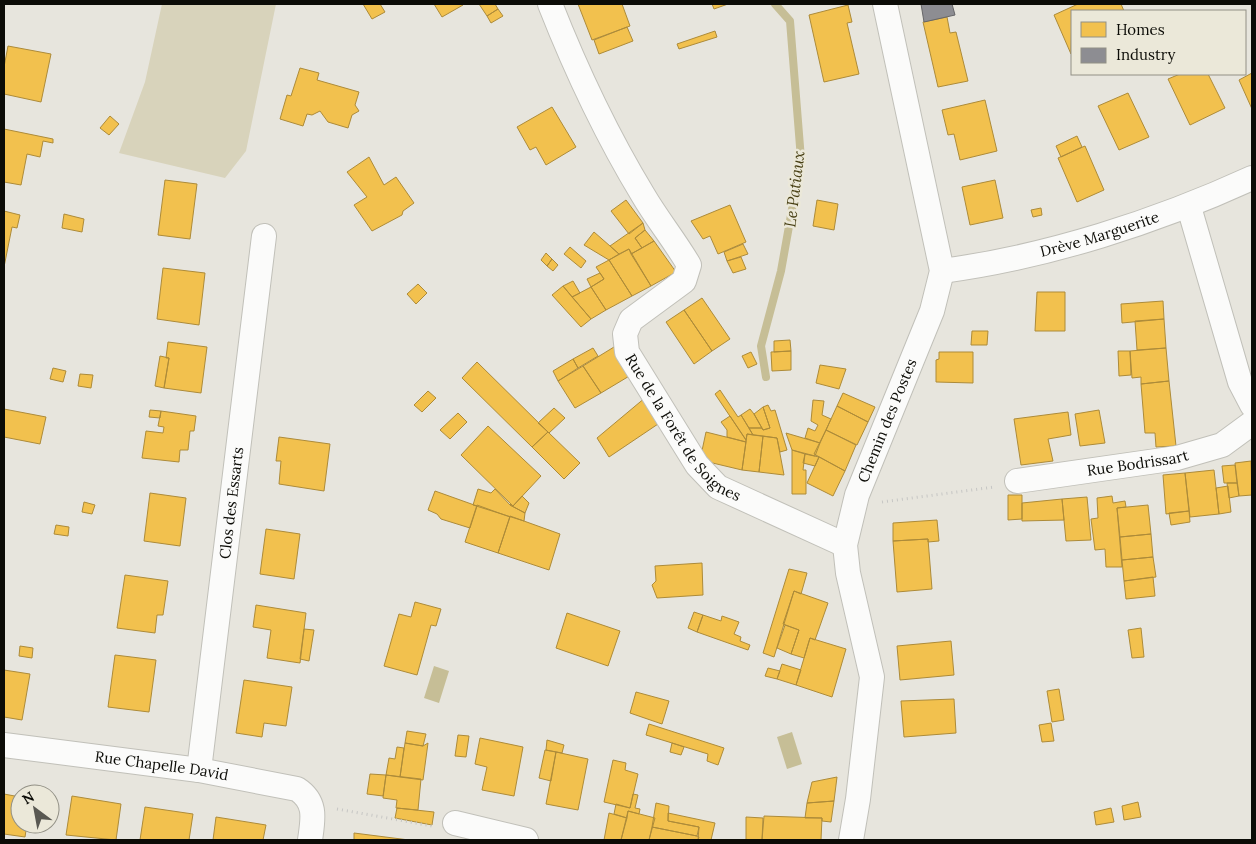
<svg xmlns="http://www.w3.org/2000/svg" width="1256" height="844" font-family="Lora,serif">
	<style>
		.green { fill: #d8d3bb }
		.water { fill: #c6be96 }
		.homes { fill: #f2c14e; stroke: #ad8b39 }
		.industry { fill: #8d8d92; stroke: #666668 }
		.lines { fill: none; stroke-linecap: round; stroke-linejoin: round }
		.stream { stroke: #c6be96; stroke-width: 8 }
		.minor-casing { stroke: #c1c0b9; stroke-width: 26 }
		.path { stroke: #c6c6c4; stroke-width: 3; stroke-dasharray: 1 4; stroke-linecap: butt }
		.minor { stroke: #fbfbfa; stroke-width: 24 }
		.labels { text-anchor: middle; stroke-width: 5; stroke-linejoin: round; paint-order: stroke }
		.street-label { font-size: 15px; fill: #0c0c07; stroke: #ebe8d9 }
		.water-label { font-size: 16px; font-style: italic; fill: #463e12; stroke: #ebe8d9 }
	</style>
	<rect width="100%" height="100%" fill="#e7e5dd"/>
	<path class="green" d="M162,4H276L246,151L225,178L119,153L145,82Z"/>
	<path class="water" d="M434,666L449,671L439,703L424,698Z
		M792,732L802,764L787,769L777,737Z"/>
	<path class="homes" d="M363,4H380L385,12L372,19Z
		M434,4H462L463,5L442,17Z
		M479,4H495L498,9L487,16Z
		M578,4H622L630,26L592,40Z
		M712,4H728L714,9Z
		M1078,4H1121L1124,11H1072L1071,54L1054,15Z
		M848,5L852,22L847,23L859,74L824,82L809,15Z
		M498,9L503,16L491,23L487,16Z
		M947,17L950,33L956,32L968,81L938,87L923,22Z
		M627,27L633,41L599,54L594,40Z
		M715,31L717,37L679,49L677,44Z
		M8,46L51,54L41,102L4,94V67Z
		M300,68L319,73L317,80L359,92L355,105L359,111L352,115L348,128L328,122L320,111L312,115L307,114L303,126L280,119L287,95L291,96Z
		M1252,73V109L1239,80Z
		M1180,74H1208L1225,108L1190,125L1168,79Z
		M1128,93L1149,137L1119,150L1098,106Z
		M985,100L997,151L960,160L954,134L948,135L942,110Z
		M552,107L576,147L546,165L536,147L530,150L517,127Z
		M110,116L119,124L109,135L100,128Z
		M4,129L53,139V143L43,141L40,157L27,154L21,185L4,182Z
		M1077,136L1082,147L1061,157L1056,146Z
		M1085,146L1104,190L1077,202L1058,158Z
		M369,157L384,185L396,177L414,203L403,211L402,215L372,231L354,205L367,197L347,172Z
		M165,180L197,184L190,239L158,235Z
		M995,180L1003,218L970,225L962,187Z
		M626,200L643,223L629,234L611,211Z
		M817,200L838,204L834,230L813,226Z
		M730,205L746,242L718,254L710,236L703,239L691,221Z
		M1041,208L1042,215L1033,217L1031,210Z
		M4,211L20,215L17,228L12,227L4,267Z
		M64,214L84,219L82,232L62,228Z
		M643,223L645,230L635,238L642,248L631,254L629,249L619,254L610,246Z
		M645,230L654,241L642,248L635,238Z
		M594,232L610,246L619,254L609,260L584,245Z
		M654,241L676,272L651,286L631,254Z
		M743,244L748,254L727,261L724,252Z
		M570,247L586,261L581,268L564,254Z
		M629,249L651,286L632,296L609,260Z
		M546,253L552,259L547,266L541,260Z
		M741,257L746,269L733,273L727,261Z
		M552,259L558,265L553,271L547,266Z
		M609,260L632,296L606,310L591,287L604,279L596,267Z
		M163,268L205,273L199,325L157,319Z
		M600,273L604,279L591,287L587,279Z
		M573,281L580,293L572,297L563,286Z
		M418,284L427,293L416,304L407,294Z
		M563,286L591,319L581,327L552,295Z
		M591,287L606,310L591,319L572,297Z
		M1037,292H1065V331H1035Z
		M702,298L730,339L712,351L684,310Z
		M1163,301L1164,319L1122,323L1121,304Z
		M684,310L712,351L694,364L666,322Z
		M1164,319L1166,348L1137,350L1135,321Z
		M972,331H988L987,345H971Z
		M790,340L791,351L774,352V341Z
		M168,342L207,347L201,393L164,388L169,358H166Z
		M614,347L631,375L601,393L583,366Z
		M593,348L598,356L578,368L573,359Z
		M1166,348L1169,381L1141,384V377L1132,378L1130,351Z
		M791,351V370L772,371L771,352Z
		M1118,351H1130L1131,375L1119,376Z
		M751,352L757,364L748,368L742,356Z
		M939,352H973V383L936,382V360L939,359Z
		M160,356L169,358L164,388L155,386Z
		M573,359L578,368L558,381L553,371Z
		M477,362L548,432L532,447L462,378Z
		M820,365L846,369L839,389L816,383Z
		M583,366L601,393L575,408L558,381Z
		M53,368L66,371L63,382L50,379Z
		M80,374L93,375L91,388L78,386Z
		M1169,381L1176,446L1156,447L1155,433H1145L1141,384Z
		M720,390L738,417L741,415L753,435L747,434L746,440L715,394Z
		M428,391L436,398L422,412L414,405Z
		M843,393L875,407L868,422L837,406Z
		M646,397L661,422L609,457L597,438Z
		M813,400L824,401L822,415L831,419L820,443L805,438L808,428L815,431L818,425L811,421Z
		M768,405L771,411L775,410L787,450L780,452L777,438L753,435L749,428H762L763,430L770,428L763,407Z
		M837,406L868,422L857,445L826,430Z
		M763,407L770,428L763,430L754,414Z
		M554,408L565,418L549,433L538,423Z
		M4,409L46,417L40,444L4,437Z
		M750,409L754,414L762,428H749L741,415Z
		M150,410L161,411L160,418L149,417Z
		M1099,410L1105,443L1080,446L1075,414Z
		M161,411L196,416L194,431H190L188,450H180L179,462L142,458L146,431L163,433L164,427L158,426Z
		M1068,412L1071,435L1048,439L1053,461L1021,465L1014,419Z
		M458,413L467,422L450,439L440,430Z
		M730,416L746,440V442L727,437V430L721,422Z
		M488,426L541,476L513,506L461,455Z
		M826,430L856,445L845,471L814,454Z
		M548,432L580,463L564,479L532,447Z
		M706,432L746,442L742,470L700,460Z
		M786,433L820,443L815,456L792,450Z
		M747,434L763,436L759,472L742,470Z
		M763,436L777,438L784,475L759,472Z
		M279,437L330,444L324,491L279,484L281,461H276Z
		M792,450L805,454L803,470H806V494H792Z
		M805,454L819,457L815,466L803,463Z
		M819,457L845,471L833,496L807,483Z
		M1251,461L1252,495L1239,496L1235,463Z
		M1235,465L1237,483H1224L1222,466Z
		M1214,470L1219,514L1190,517L1185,473Z
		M1185,473L1189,511L1166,514L1163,475Z
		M1227,483H1237L1239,496L1229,498Z
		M1228,486L1231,512L1219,514L1216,488Z
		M478,489L491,493L495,489L510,505L525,513L524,521L473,505Z
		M435,491L477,506L470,528L441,519L437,514L428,510Z
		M150,493L186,498L180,546L144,541Z
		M1008,495H1022V519L1008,520Z
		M522,496L529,503L525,513L510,505L511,504L513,506Z
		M1112,496L1113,503L1125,501L1126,507L1117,508L1122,567H1106L1105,549L1095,550L1091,519L1098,518L1097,498Z
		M1087,497L1091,540L1066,541L1062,499Z
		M1062,499L1064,520L1022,521V503Z
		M84,502L95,505L92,514L82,512Z
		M477,505L510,517L498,553L465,542Z
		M1148,505L1151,534L1120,537L1117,508Z
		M1189,511L1190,522L1171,525L1169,513Z
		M510,516L560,534L549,570L498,553Z
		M937,520L939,541L928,542V539L893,541V523Z
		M56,525L69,527L68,536L54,534Z
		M266,529L300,534L294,579L260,574Z
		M1151,534L1153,557L1122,560L1120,537Z
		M928,539L932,589L897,592L893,541Z
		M1153,557L1156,577L1124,581L1122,560Z
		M702,563L703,595L657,598L652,585L656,581L655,566Z
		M789,569L807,573L801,594L794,591L774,657L763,653Z
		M125,575L168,581L163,615H157L155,633L117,628Z
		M1153,577L1155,596L1126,599L1124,581Z
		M794,591L828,603L815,640L810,638L804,658L791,654L799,630L783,624Z
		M415,602L441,609L436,626L431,625L417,675L384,666L399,614L411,617Z
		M256,605L306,613L300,663L267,658L271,630L253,627Z
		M694,612L703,615L697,632L688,628Z
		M567,613L620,631L608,666L556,648Z
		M703,615L721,621L722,616L739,622L734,634L741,637L740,641L750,645L748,650L697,632Z
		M785,625L799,630L791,654L777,648Z
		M1141,628L1144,657L1132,658L1128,630Z
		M304,629L314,630L309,661L300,659Z
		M810,638L846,649L832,697L796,685Z
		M951,641L954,675L900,680L897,646Z
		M20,646L33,648L32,658L19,656Z
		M115,655L156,660L149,712L108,707Z
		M782,664L801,670L796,685L777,679Z
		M768,668L780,671L777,679L765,676Z
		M4,670L30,674L22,720L4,717Z
		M244,680L292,687L286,726L264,723L262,737L236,733Z
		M1059,689L1064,720L1052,722L1047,691Z
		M636,692L669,701L662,724L630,713Z
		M954,699L956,733L904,737L901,701Z
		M1051,723L1054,741L1042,742L1039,725Z
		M649,724L724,748L718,765L707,761L708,754L646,735Z
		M407,731L426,734L423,746L405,743Z
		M458,735L469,736L466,757L455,756Z
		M480,738L523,747L514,796L482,790L487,767L475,764Z
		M547,740L564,745L562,753L546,750Z
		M405,743L423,746L428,743L423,780L400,777Z
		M672,743L684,747L681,755L670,752Z
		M397,747L404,748L400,777L386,775L389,758L395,759Z
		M545,750L556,752L551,781L539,778Z
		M556,752L588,759L578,810L546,804Z
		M613,760L626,763L625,770L638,774L630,808L604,802Z
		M370,774L386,775L383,796L367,794Z
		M386,775L421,779L418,810L396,808L397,800L383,798Z
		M837,777L834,801L807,803L812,782Z
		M4,794L20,797V824H27L25,837L4,834Z
		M633,794L638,795L635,808L640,809L639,814L628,811L627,818L614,814L616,804L630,808Z
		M72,796L121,804L116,840L66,835Z
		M834,801L831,822L822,821V818H805L807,803Z
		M1138,802L1141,817L1124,820L1122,806Z
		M656,803L669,806L668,821L699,827L697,836L652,827Z
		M145,807L193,814L189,840H140Z
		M397,808L434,812L432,825L395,818Z
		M1111,808L1114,822L1096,825L1094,812Z
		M628,811L655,818L649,840H621Z
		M609,813L627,818L621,840H604Z
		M668,813L715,823L711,840H698L699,827L668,821Z
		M764,816L822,818L821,840H762Z
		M216,817L266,825L263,840H213Z
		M746,817L763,818L762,840H746Z
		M30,824H47L46,827Z
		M652,827L697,836L699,837L698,840H649Z
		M354,833L409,840H354Z"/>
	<path class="industry" d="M921,4H952L955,15L924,22Z"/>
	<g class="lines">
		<path class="stream" d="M766,377L761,346L781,271L801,159L790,21L775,4"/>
		<defs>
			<g id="minor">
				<path id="s1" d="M550,4C576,70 606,134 643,195C657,219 675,241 689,265L684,281L631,320L625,334L627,352L697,465L718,487L845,545"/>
				<path d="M1189,207L1240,382L1252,405"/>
				<path id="s2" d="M942,271C1047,257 1156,222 1252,178"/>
				<path id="s3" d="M1017,481L1177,458L1222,445L1252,423"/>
				<path id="s4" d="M4,745L199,770L297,789C317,802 313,819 310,840"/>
				<path id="s5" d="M199,770L264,236"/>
				<path d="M455,823L526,840"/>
				<path id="s6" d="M851,840L858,799L872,677L848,573L845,545L857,495L932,311L942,271L885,4"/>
			</g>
		</defs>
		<use href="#minor" class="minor-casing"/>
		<path class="path" d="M882,502L994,487
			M337,809L432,826"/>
		<use href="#minor" class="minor"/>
	</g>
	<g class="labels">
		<g class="street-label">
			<text dy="5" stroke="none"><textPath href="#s2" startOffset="162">Drève Marguerite</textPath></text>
			<text dy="5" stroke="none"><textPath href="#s6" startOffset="431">Chemin des Postes</textPath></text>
			<text dy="5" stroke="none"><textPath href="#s1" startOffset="508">Rue de la Forêt de Soignes</textPath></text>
			<text dy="5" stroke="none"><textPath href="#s3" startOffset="122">Rue Bodrissart</textPath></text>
			<text dy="5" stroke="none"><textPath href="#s5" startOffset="269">Clos des Essarts</textPath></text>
			<text dy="5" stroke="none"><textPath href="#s4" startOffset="159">Rue Chapelle David</textPath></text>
		</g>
		<g class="water-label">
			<text transform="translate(794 189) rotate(-83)" y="6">Le Patiaux</text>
		</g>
	</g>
	<rect width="1256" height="844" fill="none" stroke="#0c0c07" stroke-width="10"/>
	<rect x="1071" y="10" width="175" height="65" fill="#ebe8d9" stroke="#929085"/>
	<rect x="1081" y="22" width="25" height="15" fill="#f2c14e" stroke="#929085"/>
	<text x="1116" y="35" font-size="15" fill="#0c0c07">Homes</text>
	<rect x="1081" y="48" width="25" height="15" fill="#8d8d92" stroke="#929085"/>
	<text x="1116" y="60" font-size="15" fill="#0c0c07">Industry</text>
	<g transform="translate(35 809) rotate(328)"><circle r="24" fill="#ebe8d9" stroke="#929085"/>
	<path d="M0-4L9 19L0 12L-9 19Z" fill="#595852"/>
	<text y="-8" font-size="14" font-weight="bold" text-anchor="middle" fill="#0c0c07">N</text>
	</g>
</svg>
